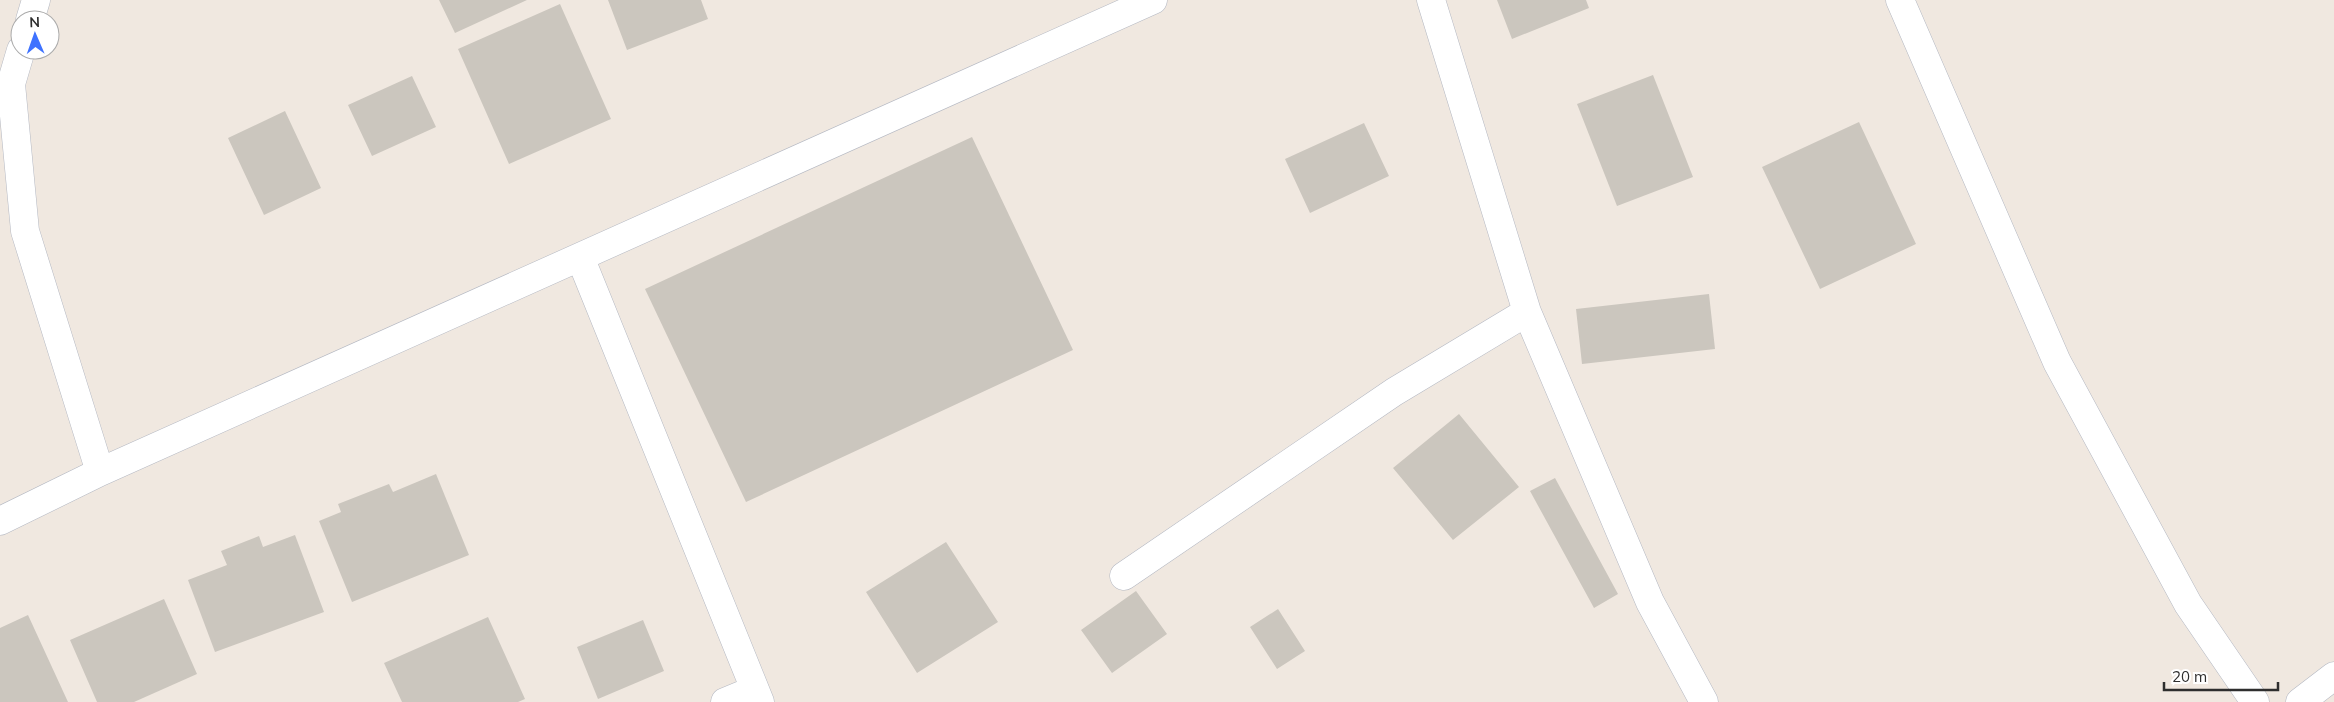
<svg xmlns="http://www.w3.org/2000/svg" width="2334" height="702" font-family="Mulish,sans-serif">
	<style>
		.building { fill: #cbc6be }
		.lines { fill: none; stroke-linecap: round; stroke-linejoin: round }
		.minor-casing { stroke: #b4b8c2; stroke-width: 29 }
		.minor { stroke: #fff; stroke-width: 28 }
	</style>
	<rect width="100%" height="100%" fill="#f0e8e0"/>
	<path class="building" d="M439,0H527L455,33Z
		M608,0H701L708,19L627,50Z
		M1497,0H1586L1589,8L1512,39Z
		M560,4L611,119L509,164L458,49Z
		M1653,75L1693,177L1617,206L1577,104Z
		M412,76L436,127L372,156L348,105Z
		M285,111L321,188L264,215L228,138Z
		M1859,122L1916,244L1820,289L1762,167Z
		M1364,123L1389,176L1310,213L1285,159Z
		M972,137L1073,350L746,502L645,289Z
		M1709,294L1715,349L1582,364L1576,309Z
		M1459,414L1519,487L1453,540L1393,468Z
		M436,474L469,555L352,602L319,521L341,512L338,504L389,484L393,492Z
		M1555,478L1618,594L1594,608L1530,491Z
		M295,535L324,612L215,652L188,580L227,565L221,551L259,536L263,547Z
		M946,542L998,622L917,673L866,592Z
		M1136,591L1167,634L1112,673L1081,630Z
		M164,599L197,674L134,702H97L70,640Z
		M1278,609L1305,651L1277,669L1250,627Z
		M28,615L68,702H0V628Z
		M488,617L525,699L518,702H402L384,663Z
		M643,620L664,671L598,699L577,647Z"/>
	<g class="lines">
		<defs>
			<path id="minor" d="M1431,0L1527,312L1650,602L1704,702
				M1900,0L2057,362L2188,604L2255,702
				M30,20L36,0
				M21,50L11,84L25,231L100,472
				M580,257L760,702
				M0,521L100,472L1153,0
				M1124,576L1394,392L1527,312
				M725,702L754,690
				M2300,702L2334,676"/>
		</defs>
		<use href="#minor" class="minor-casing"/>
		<use href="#minor" class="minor"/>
	</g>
	<g transform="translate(35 35) rotate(358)"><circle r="24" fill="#ffffff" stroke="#ababab"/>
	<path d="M0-4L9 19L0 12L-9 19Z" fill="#3e72ff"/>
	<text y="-8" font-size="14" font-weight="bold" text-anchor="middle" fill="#2e2e2e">N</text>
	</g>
	<path d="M2164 682v8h114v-8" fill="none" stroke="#2e2e2e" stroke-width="2.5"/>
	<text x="2172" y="682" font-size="15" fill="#2e2e2e" stroke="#ffffff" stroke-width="4" paint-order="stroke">20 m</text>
</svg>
